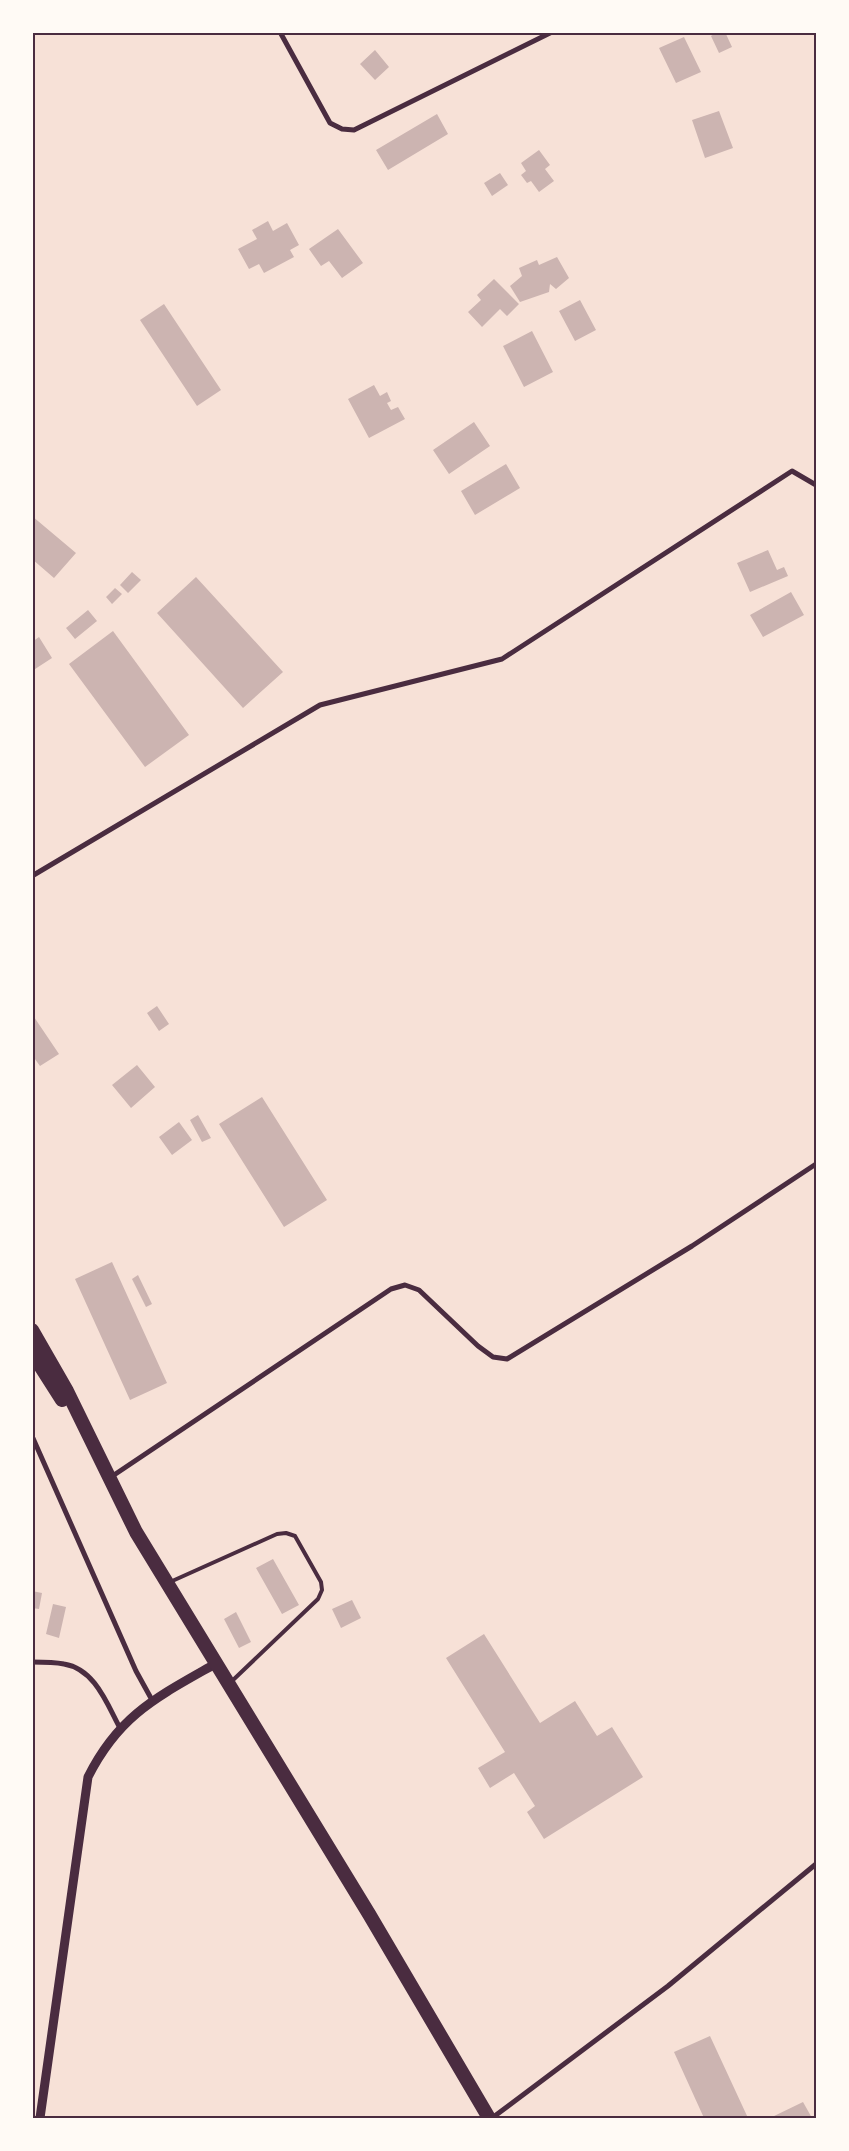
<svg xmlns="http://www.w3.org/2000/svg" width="849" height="2151" font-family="'PT Sans Narrow',sans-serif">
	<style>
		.building { fill: #ccb4b1 }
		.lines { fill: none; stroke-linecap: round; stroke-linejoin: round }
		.service { stroke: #4a2c40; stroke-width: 4 }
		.minor { stroke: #4a2c40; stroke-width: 5 }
		.tertiary { stroke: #4a2c40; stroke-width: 9 }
		.trunk { stroke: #4a2c40; stroke-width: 14 }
		.neatline { fill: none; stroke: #4a2c40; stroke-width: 2 }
	</style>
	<rect width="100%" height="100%" fill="#f7e1d7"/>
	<path class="building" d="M717,32H725L732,47L719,53L711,36Z
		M684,37L701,72L676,83L659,48Z
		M375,50L389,67L375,80L360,64Z
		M719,111L733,148L705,158L692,120Z
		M437,114L448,134L388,170L376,150Z
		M539,150L550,165L545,169L554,181L539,192L531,181L527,183L521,175L526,171L521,163Z
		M500,173L508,185L492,196L484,183Z
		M268,221L273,231L287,223L299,245L290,250L294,257L264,273L259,264L249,269L238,249L257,239L252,230Z
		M338,229L363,263L342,278L329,261L321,266L309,249Z
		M557,257L569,278L556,289L550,284L549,292L520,302L510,286L522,276L519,268L537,260L539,265Z
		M494,279L519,304L507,316L500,309L482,327L468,312L481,300L477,295Z
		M580,300L596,330L575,341L559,311Z
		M164,304L221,390L197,406L140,320Z
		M532,331L553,372L524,387L503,346Z
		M374,385L380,396L387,392L391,401L387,403L391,410L398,407L405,419L369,438L348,399Z
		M474,422L490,446L449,474L433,450Z
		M506,464L520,488L475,515L461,491Z
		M32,516L76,553L54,578L32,559Z
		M768,550L777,570L784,567L788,576L750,592L737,563Z
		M132,572L141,580L128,593L120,585Z
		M196,577L283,672L243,708L157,613Z
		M115,588L122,594L112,604L106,597Z
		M791,592L804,615L763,637L750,615Z
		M88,610L97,621L75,639L66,628Z
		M113,631L189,735L145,767L69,664Z
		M39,637L52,658L32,671V642Z
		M157,1006L169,1024L159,1031L147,1013Z
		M32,1014L59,1054L40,1066L32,1055Z
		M137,1065L155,1087L131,1108L112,1085Z
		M262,1097L327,1200L284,1227L219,1124Z
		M198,1115L211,1138L202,1142L190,1120Z
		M179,1122L192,1140L172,1155L159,1137Z
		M112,1262L167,1383L130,1400L75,1279Z
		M138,1275L152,1304L146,1307L132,1279Z
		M273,1559L299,1605L282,1614L256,1568Z
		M32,1591L42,1593L39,1609L32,1608Z
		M352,1600L361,1618L341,1628L332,1609Z
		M53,1604L66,1607L59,1638L46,1634Z
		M236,1612L251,1642L239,1648L224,1619Z
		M484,1634L540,1723L575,1701L597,1736L612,1727L643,1777L544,1839L527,1812L535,1806L514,1773L490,1788L478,1768L505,1752L446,1658Z
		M710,2036L748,2118H704L674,2052Z
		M803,2102L812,2118H770Z"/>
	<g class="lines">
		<path class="service" d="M170,1582L277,1534L286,1533L295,1536L321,1582L322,1590L318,1599L232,1681"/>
		<path class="minor" d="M280,32L330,123L342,129L354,130L552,32
			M32,876L320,705L502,659L792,471L816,485
			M32,1436L136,1671L152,1700
			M111,1477L391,1289L405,1285L419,1290L478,1346L493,1357L507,1359L692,1246L816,1164
			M32,1662C43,1662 54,1662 64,1664C95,1669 107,1704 120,1728
			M492,2118L668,1986L816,1864"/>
		<path class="tertiary" d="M40,2118L88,1777C119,1715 157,1697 215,1664"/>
		<path class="trunk" d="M32,1330L67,1391L136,1532L369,1914L489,2118
			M32,1353L62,1400"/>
	</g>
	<rect width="849" height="2151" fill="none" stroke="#fffaf5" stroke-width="68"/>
	<rect x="34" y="34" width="781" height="2083" class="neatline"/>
</svg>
